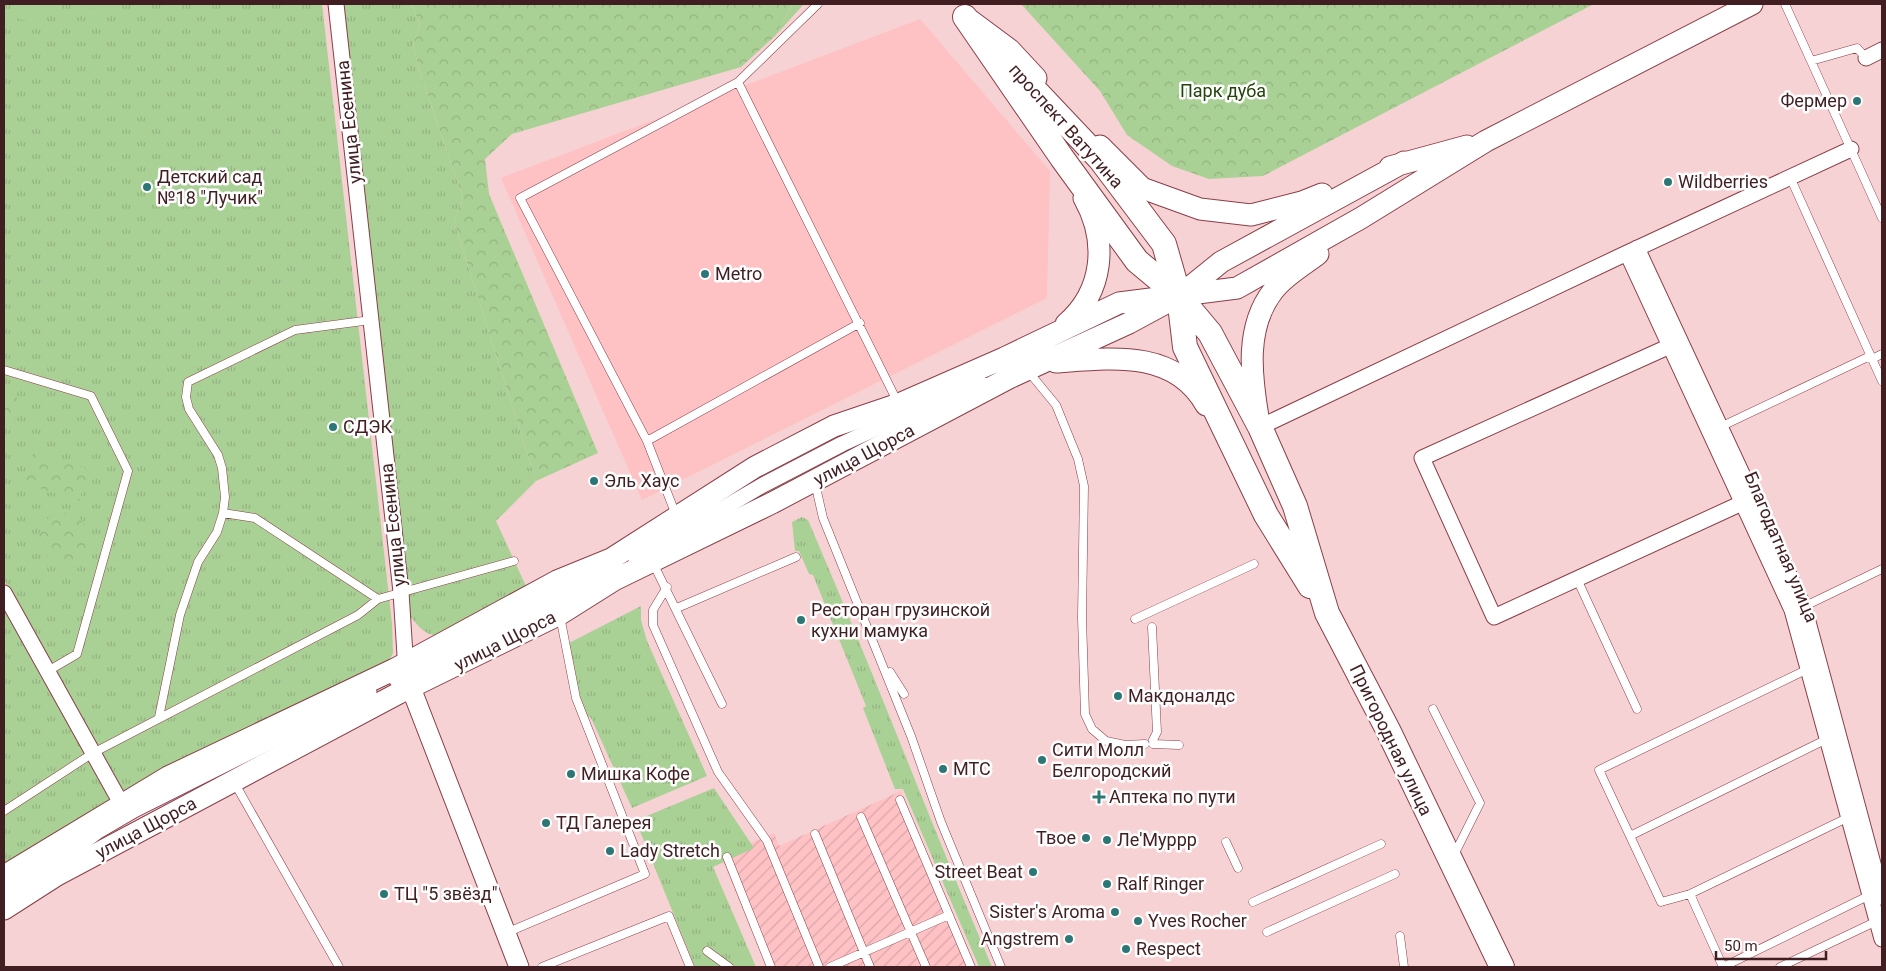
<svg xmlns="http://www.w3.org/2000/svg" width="1886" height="971" font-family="Roboto,sans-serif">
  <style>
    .built { fill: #fec2c5 }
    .industrial { fill: url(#industrial-furrows) }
    .grass { fill: url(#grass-tufts) }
    .forest { fill: url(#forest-crowns) }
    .pitch { fill: #aad195 }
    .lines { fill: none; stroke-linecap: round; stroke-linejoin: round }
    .service-casing { stroke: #8b3e47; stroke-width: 9 }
    .minor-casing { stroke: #8b3e47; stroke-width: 17 }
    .tertiary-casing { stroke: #8b3e47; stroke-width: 21 }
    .secondary-casing { stroke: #8b3e47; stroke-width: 23 }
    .primary-casing { stroke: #8b3e47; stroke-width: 26 }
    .service { stroke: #fff; stroke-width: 8 }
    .minor { stroke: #fff; stroke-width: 15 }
    .tertiary { stroke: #fff; stroke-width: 19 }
    .secondary { stroke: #fff; stroke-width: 21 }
    .primary { stroke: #fff; stroke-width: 24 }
    .poi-dot { fill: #2d7676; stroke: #fefefe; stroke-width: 2 }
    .labels { text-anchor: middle; stroke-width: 5; stroke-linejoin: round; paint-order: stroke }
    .park-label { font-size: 18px; fill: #23450a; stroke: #fefefe }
    .poi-label { font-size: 18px; fill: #401e21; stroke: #fefefe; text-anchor: start }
    .street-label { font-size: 18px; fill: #401e21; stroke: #fefefe }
  </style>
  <defs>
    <pattern id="industrial-furrows" width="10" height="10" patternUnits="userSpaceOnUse" patternTransform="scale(1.25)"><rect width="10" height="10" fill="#fec2c5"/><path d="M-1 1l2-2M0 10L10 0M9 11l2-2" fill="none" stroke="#dba6a9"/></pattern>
    <pattern id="grass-tufts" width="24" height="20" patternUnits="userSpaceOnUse" patternTransform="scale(1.25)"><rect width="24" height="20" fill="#aad195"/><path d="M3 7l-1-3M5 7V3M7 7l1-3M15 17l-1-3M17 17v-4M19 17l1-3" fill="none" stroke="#93b380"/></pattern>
    <pattern id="forest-crowns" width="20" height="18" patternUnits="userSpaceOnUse" patternTransform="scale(1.25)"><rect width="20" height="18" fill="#aad195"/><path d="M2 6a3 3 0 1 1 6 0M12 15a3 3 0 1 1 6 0" fill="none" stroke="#93b380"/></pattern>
  </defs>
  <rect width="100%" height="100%" fill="#f7d2d4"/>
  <path class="built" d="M920,19L1050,171L1047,298L642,500L501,178Z"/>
  <path class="industrial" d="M901,791L976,967H766L721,856L774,833L779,846Z"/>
  <path class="grass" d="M4,4H322L392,623L393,653L390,659L337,691L313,696L127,792L119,787L4,580Z
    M342,4H411L420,24L413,45L419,70L463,198L454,222L536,481L496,521L526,586L434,635C423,634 416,623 409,615Z
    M793,4H804L775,36Z
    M802,517L808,520C872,668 929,819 992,967H979L903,789H895L863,708L866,706L813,575L809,574L799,551H795L792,522Z
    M4,606L109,794L110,801L4,871Z
    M641,606V620L647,641L707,776L632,808L591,718L587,716L580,696L569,643Z
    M714,788L754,848L713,867L756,967H695L637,824V820Z"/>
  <path class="forest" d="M411,4H793L775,36L741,67L512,134L485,159L489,194L598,453L536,481L454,222L463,198L419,70L413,45L420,24Z
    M1021,4H1594L1263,176L1209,179L1172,166L1127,135L1100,91Z
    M4,391L16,396L21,411L14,424L4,428Z
    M34,451L89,470L79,501L24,483Z
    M39 538a25 25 0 1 1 50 0a25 25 0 1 1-50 0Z"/>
  <path class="pitch" d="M17,4H46L40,25L13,17Z
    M79,4H118L115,15Z"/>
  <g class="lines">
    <defs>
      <path id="service" d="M818,4L738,82L898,403
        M1785,4L1811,61L1857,48L1866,58
        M1811,61L1882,218
        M1790,177L1882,381
        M1872,359L1882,354
        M4,370L91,396L128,471L77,654L48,671
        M1028,371L1056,405L1078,459L1084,486L1082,618L1085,714L1092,729L1106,741L1125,745L1145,744
        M1718,428L1870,356
        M647,441L860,323
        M815,483L823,518L911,736L941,822L1001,967
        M223,513L255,518L378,599
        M676,515L647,441L520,198L738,82
        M653,563L722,704
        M1577,579L1637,709
        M667,587L653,610V625L718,772L767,841L819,967
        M1803,607L1882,569
        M677,608L796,557
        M1135,619L1254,564
        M1152,627L1157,732L1153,740
        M1808,669L1599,770L1661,902L1690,894L1849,817
        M890,672L904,694
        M1433,709L1480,803L1454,855
        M159,717L180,615L198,562L217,532L223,513L225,497L222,468L218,455L189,409L186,397L188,382L295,330L371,320
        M1153,744L1179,745
        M234,782L339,967
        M900,800L971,967
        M4,811L93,753L358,615L378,599L514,561
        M861,817L926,967
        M815,834L870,967
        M1632,835L1827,739
        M1226,842L1238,868
        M727,857L771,967
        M1690,894L1723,967
        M1253,902L1381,844
        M1267,932L1395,874
        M506,933L645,874L576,698L560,616
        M1400,936L1404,967
        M707,951L729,967
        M542,967L669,916L690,967
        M830,967L949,915
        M1723,967L1870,895
        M1780,967L1877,921"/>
      <path id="minor" d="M336,4L401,592L406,671
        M1866,58L1882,50
        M1851,149L1627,253L1792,610L1882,939
        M1637,248L1804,607L1882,897
        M1670,346L1422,458L1494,617L1742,503
        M1260,427L1627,253
        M636,559L763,485L842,444L956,392L983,385
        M4,593L122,805
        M397,680L615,569
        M49,867L98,831L134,810L369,692
        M4,894L57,863"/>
      <path id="tertiary" d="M406,675L519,967"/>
      <path id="secondary" d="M971,21L1010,50L1036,78
        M1100,146L1142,188L1200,209L1251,215L1302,202L1322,194
        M1390,167L1467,146
        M1066,324C1104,291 1108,241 1084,198
        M1056,362C1111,358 1175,349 1206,405
        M1258,417C1251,375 1245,327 1273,291C1284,276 1304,265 1318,254
        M4,876L168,777L395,669L557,581L611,559L755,467L834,426L899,404L1004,358L1119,303L1237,288L1361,218L1486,141L1752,4
        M4,909L57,875L399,693L560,614L614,580L772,503L1009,378L1129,323L1179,296L1221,262L1404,162"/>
      <path id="primary" d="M965,17L1062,158L1137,261L1179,296L1210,333L1260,427L1295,506L1327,613L1388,730L1502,967
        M1014,68L1100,159L1164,244L1179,296L1185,347L1266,515L1310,586"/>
    </defs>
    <use href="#service" class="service-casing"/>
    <use href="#minor" class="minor-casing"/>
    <use href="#tertiary" class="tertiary-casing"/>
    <use href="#secondary" class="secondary-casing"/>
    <use href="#primary" class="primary-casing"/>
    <use href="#service" class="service"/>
    <use href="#minor" class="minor"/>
    <use href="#tertiary" class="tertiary"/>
    <use href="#secondary" class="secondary"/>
    <use href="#primary" class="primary"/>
  </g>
  <g class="poi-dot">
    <circle cx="1857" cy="101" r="5"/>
    <circle cx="1668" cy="182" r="5"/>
    <circle cx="147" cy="187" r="5"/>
    <circle cx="705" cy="274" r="5"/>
    <circle cx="333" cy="427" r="5"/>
    <circle cx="594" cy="481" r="5"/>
    <circle cx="801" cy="620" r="5"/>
    <circle cx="1118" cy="696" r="5"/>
    <circle cx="1042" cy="760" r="5"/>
    <circle cx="943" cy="769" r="5"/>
    <circle cx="571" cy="774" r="5"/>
    <path d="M1096.5 789.5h5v5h5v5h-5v5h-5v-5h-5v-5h5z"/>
    <circle cx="546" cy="823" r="5"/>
    <circle cx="1086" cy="838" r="5"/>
    <circle cx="1107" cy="840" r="5"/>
    <circle cx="610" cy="851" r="5"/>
    <circle cx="1033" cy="872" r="5"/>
    <circle cx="1107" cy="884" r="5"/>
    <circle cx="384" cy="894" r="5"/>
    <circle cx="1115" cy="912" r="5"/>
    <circle cx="1138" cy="921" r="5"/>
    <circle cx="1069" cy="939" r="5"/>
    <circle cx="1126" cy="949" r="5"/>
  </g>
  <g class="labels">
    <g class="park-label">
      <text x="1223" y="97">Парк дуба</text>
    </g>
    <g class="poi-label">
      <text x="1847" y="107" text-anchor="end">Фермер</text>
      <text x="157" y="183">Детский сад<tspan x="157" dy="21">№18 "Лучик"</tspan></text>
      <text x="1678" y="188">Wildberries</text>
      <text x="715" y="280">Metro</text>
      <text x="343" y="433">СДЭК</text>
      <text x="604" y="487">Эль Хаус</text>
      <text x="811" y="616">Ресторан грузинской<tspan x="811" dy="21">кухни мамука</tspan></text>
      <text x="1128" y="702">Макдоналдс</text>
      <text x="1052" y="756">Сити Молл<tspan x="1052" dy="21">Белгородский</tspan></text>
      <text x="953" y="775">МТС</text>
      <text x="581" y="780">Мишка Кофе</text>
      <text x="1109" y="803">Аптека по пути</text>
      <text x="556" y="829">ТД Галерея</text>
      <text x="1076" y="844" text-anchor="end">Твое</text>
      <text x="1117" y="846">Ле'Муррр</text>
      <text x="620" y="857">Lady Stretch</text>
      <text x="1023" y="878" text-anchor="end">Street Beat</text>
      <text x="1117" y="890">Ralf Ringer</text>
      <text x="394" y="900">ТЦ "5 звёзд"</text>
      <text x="1105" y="918" text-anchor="end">Sister's Aroma</text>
      <text x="1148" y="927">Yves Rocher</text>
      <text x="1059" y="945" text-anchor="end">Angstrem</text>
      <text x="1136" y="955">Respect</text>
    </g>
    <g class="street-label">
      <text transform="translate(349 122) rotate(-96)" y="6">улица Есенина</text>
      <text transform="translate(1066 126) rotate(48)" y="6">проспект Ватутина</text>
      <text transform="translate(864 455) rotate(-28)" y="6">улица Щорса</text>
      <text transform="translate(393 525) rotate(-96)" y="6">улица Есенина</text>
      <text transform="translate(1781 547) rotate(67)" y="6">Благодатная улица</text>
      <text transform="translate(505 641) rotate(-27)" y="6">улица Щорса</text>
      <text transform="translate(1391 740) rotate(64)" y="6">Пригородная улица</text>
      <text transform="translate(146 828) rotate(-28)" y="6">улица Щорса</text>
    </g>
  </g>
  <rect width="1886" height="971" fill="none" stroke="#401e21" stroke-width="10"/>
  <path d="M1716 951v8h110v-8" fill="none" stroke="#401e21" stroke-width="2.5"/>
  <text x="1724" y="951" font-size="15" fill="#401e21" stroke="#fefefe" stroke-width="4" paint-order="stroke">50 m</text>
</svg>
